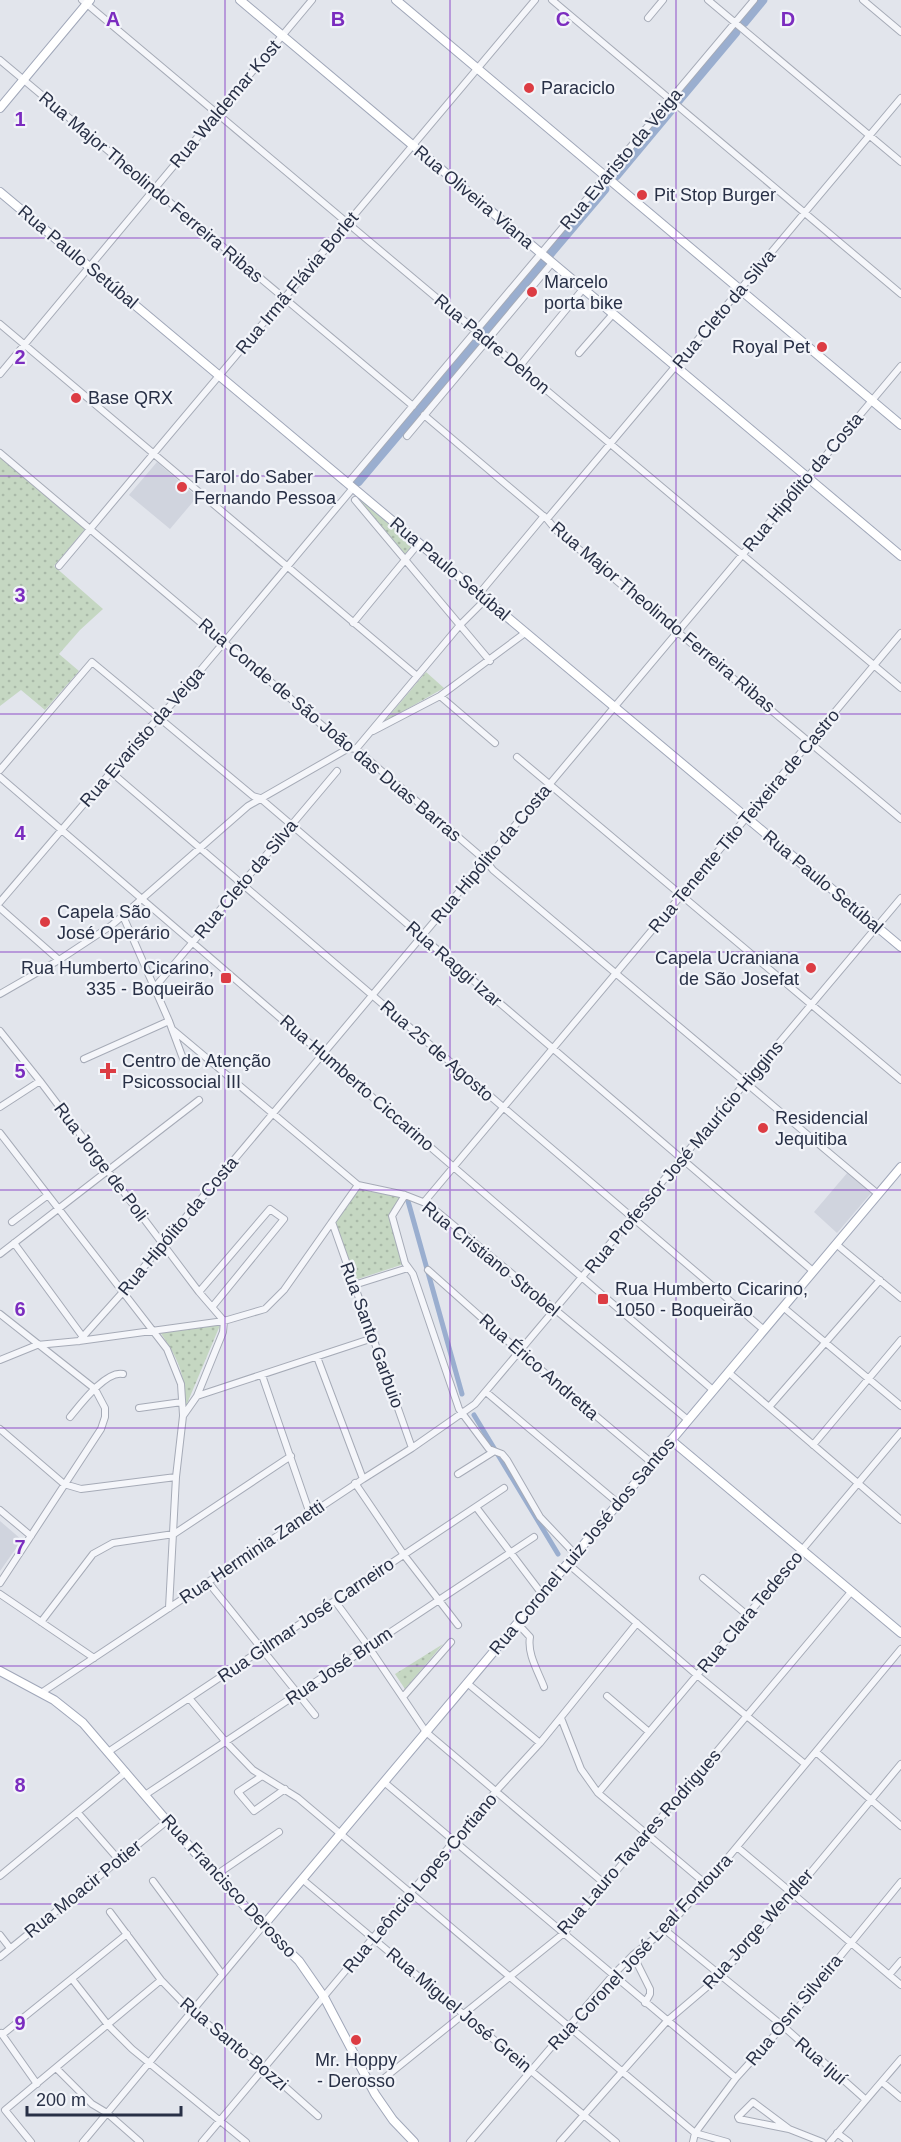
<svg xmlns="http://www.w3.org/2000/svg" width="901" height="2142" font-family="Helvetica,sans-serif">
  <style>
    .built { fill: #d0d4de }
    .grass { fill: url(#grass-dots) }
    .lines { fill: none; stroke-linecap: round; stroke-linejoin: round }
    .canal { stroke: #9aaecf; stroke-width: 5 }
    .river { stroke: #9aaecf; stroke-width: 9 }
    .minor-casing { stroke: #a6abb7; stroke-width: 8 }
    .major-casing { stroke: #a0a7b9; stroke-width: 10 }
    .minor { stroke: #f5f6fa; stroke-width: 6 }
    .major { stroke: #fff; stroke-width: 8 }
    .grid { fill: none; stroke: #7b2cbf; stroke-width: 1.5; stroke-opacity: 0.55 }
    .poi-dot { fill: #dc3c43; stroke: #f2f4f9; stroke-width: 2 }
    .labels { text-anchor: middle; stroke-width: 4.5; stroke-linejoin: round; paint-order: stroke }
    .poi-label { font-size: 18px; fill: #283046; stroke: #f2f4f9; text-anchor: start }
    .street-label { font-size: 18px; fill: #283046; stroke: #f2f4f9 }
    .grid-label { font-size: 20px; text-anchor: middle; font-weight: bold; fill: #7b2cbf; stroke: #f2f4f9; stroke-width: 4.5; stroke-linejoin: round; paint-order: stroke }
  </style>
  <defs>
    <pattern id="grass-dots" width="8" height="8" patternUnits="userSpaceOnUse" patternTransform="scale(1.5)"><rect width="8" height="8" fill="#c5d7c2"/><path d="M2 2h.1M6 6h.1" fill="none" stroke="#a9b9a8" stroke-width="1.8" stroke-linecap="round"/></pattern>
  </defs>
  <rect width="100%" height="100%" fill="#e2e5ec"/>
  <path class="built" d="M157,462L197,497L170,529L129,495Z
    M848,1172L872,1192L837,1233L814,1212Z
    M0,1521L22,1540L0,1571Z"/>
  <path class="grass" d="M0,457L85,529L54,566L103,609L80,630L59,654L79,671L45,710L21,690L0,706Z
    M358,498L414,544L405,554Z
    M426,672L444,688L384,722Z
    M358,1189L400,1197L389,1215L404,1264L355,1280L335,1223Z
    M221,1323L186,1406C184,1372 179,1360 160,1332Z
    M443,1644L405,1689L395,1674Z"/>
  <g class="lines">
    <path class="canal" d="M408,1201L462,1394
      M474,1415L558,1554"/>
    <path class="river" d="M744,23L763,0
      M678,101L736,32
      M616,176L671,110
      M550,254L605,189
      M358,482L544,262"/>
    <defs>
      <path id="minor" d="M82,0L901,688
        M552,0L901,294
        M708,0L901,162
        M863,0L901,32
        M648,18L663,0
        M0,60L413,406
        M0,324L417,676
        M579,353L613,314
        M519,367L583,289
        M0,374L312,0
        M424,415L547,519L556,530L901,819
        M407,436L552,263
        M0,453L349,748L356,749L485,860L493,870L878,1194
        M348,483L754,0
        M355,500L490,661
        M547,519L901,98
        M59,566L535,0
        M479,594L544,516
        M353,623L419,543
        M440,696L495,743
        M373,731L440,696L525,633
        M356,749L460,625L486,599
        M517,757L901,1080
        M0,770L92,662L253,796L260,798L813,1271
        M111,772L764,1330
        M0,777L713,1390
        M0,902L141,737L179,696L353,488
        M0,908L59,960
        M123,916L169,1021L185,1064
        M155,987L337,771
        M0,994L59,960L112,925L248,806L349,748
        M172,1029L358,1185L405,1195L428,1204L688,1420
        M0,1031L40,1081L199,1292L224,1321L223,1332L197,1396L183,1416L176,1477L169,1608
        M84,1059L169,1021
        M0,1107L40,1081
        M0,1133L167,1349L181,1384L183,1415
        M405,1195L392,1216L405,1263L413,1274L459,1409L489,1449L502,1454L507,1460L540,1517L575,1554
        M425,1201L901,633
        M12,1222L48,1195
        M332,1222L412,1448
        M14,1243L83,1337
        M836,1244L901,1298
        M0,1254L199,1100
        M428,1270L520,1352L652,1463
        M354,1285L408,1268
        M199,1292L270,1209L284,1219L213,1306
        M783,1307L901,1406
        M0,1314L95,1389L105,1408V1417L101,1429L0,1583
        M79,1341L122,1293L901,366
        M317,1357L363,1479
        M0,1360L37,1345L79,1341L224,1321L265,1309L284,1290L358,1185
        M728,1372L901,1520
        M262,1375L310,1514
        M486,1392L618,1503
        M197,1396L373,1338
        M769,1407L880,1280
        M139,1408L182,1402
        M70,1417C80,1405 106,1370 123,1374
        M0,1429L64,1484L81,1489L176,1477
        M813,1445L901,1340
        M458,1474L493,1452
        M355,1483L404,1555L458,1625
        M476,1507L542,1594
        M0,1510L31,1536
        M567,1563L697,1675L805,1764
        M703,1578L747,1615
        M208,1582L315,1715
        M0,1594L94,1658
        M335,1601L368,1646L426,1732L605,1884
        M41,1622L93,1554L113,1543L174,1534L291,1456
        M517,1623L530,1637C527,1654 538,1671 544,1687
        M467,1683L540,1743
        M41,1693L363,1479L412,1448L475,1404L901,898
        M607,1696L649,1732
        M403,1697L451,1642
        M189,1698L225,1741L253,1770L298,1798L695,2133L727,2142
        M561,1718L581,1769L598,1793L706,1884
        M108,1752L504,1488
        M816,1752L901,1826
        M262,1776L238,1792L254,1811L285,1789
        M384,1782L736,2078
        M598,1793L901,1432
        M145,1795L534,1537
        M78,1813L119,1860
        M737,1847L901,1985
        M216,1875L279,1832
        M0,1876L126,1772
        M302,1879L616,2142
        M153,1881L222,1974
        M110,1912L161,1980L191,2011L264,2068L318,2116
        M665,1930L783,2026L866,2100
        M0,1935L10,1948
        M633,1955L650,1989V1994L645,2003
        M0,1957L167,1821
        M889,1975L901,1961
        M72,1979L108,2025L132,2049L246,2142
        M1,2033L37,2084
        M3,2034L127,1934
        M56,2068L92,2104L107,2113L140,2142
        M882,2082L901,2098
        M372,2088L564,1933L851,1592
        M789,2129L753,2102L738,2117L739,2119L789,2129L822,2142
        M837,2133L849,2142
        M31,2142L5,2110L161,1980
        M83,2142L263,1926
        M202,2142L496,1791L540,1743L637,1623
        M470,2142L613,1975L633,1955L665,1930L706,1884L901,1649
        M560,2142L667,2021L721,1975L792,1895L901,1764
        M693,2142L695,2133L736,2078L783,2026L901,1882
        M830,2142L901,2059"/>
      <path id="major" d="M240,0L901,556
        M396,0L901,425
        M0,108L90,0
        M0,192L901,947
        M671,1440L901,1633
        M0,1671L54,1700L83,1723L179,1835L263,1926L299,1961L324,1997L375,2094L393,2120L414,2142
        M263,1926L901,1167"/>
    </defs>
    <use href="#minor" class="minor-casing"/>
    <use href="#major" class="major-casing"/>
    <use href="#minor" class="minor"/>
    <use href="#major" class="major"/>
  </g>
  <path class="grid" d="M225,0V2142M450,0V2142M676,0V2142M0,238H901M0,476H901M0,714H901M0,952H901M0,1190H901M0,1428H901M0,1666H901M0,1904H901"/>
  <g class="poi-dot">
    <circle cx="529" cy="88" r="6"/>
    <circle cx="642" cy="195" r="6"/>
    <circle cx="532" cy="292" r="6"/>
    <circle cx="822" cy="347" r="6"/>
    <circle cx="76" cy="398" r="6"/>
    <circle cx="182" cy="487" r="6"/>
    <circle cx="45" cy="922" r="6"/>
    <circle cx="811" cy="968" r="6"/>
    <rect x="220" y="972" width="12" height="12" rx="3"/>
    <path d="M105 1062h6v6h6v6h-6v6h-6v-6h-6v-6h6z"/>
    <circle cx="763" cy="1128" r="6"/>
    <rect x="597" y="1293" width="12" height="12" rx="3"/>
    <circle cx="356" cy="2040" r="6"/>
  </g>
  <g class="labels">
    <g class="poi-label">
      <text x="541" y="94">Paraciclo</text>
      <text x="654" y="201">Pit Stop Burger</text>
      <text x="544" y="288">Marcelo<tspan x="544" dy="21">porta bike</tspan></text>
      <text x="810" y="353" text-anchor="end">Royal Pet</text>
      <text x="88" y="404">Base QRX</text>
      <text x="194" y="483">Farol do Saber<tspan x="194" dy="21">Fernando Pessoa</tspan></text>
      <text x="57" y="918">Capela São<tspan x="57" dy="21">José Operário</tspan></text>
      <text x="799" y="964" text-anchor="end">Capela Ucraniana<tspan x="799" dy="21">de São Josefat</tspan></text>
      <text x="214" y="974" text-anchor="end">Rua Humberto Cicarino,<tspan x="214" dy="21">335 - Boqueirão</tspan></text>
      <text x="122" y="1067">Centro de Atenção<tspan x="122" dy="21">Psicossocial III</tspan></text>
      <text x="775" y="1124">Residencial<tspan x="775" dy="21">Jequitiba</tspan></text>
      <text x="615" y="1295">Rua Humberto Cicarino,<tspan x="615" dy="21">1050 - Boqueirão</tspan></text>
      <text x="356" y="2066" text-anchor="middle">Mr. Hoppy<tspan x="356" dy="21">- Derosso</tspan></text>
    </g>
    <g class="street-label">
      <text transform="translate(225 104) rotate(-50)" y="6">Rua Waldemar Kost</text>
      <text transform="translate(621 159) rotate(-50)" y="6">Rua Evaristo da Veiga</text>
      <text transform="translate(151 187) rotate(40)" y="6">Rua Major Theolindo Ferreira Ribas</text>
      <text transform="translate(474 197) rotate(40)" y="6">Rua Oliveira Viana</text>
      <text transform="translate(78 257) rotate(40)" y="6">Rua Paulo Setúbal</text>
      <text transform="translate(297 283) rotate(-50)" y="6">Rua Irmã Flávia Borlet</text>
      <text transform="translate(724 309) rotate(-50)" y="6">Rua Cleto da Silva</text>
      <text transform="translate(492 344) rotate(40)" y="6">Rua Padre Dehon</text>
      <text transform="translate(803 482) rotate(-50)" y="6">Rua Hipólito da Costa</text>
      <text transform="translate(450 569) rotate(40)" y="6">Rua Paulo Setúbal</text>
      <text transform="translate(663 617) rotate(40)" y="6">Rua Major Theolindo Ferreira Ribas</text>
      <text transform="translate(330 730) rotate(40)" y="6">Rua Conde de São João das Duas Barras</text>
      <text transform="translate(142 737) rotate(-49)" y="6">Rua Evaristo da Veiga</text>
      <text transform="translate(744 821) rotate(-50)" y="6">Rua Tenente Tito Teixeira de Castro</text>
      <text transform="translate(491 854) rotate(-50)" y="6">Rua Hipólito da Costa</text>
      <text transform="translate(246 879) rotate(-50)" y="6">Rua Cleto da Silva</text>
      <text transform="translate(823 882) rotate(40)" y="6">Rua Paulo Setúbal</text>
      <text transform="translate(454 964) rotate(41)" y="6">Rua Raggi Izar</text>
      <text transform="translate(437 1051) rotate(41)" y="6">Rua 25 de Agosto</text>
      <text transform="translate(357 1083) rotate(41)" y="6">Rua Humberto Ciccarino</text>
      <text transform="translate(684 1157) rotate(-50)" y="6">Rua Professor José Maurício Higgins</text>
      <text transform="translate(101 1162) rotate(53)" y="6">Rua Jorge de Poli</text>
      <text transform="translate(178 1226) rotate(-50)" y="6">Rua Hipólito da Costa</text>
      <text transform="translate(491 1259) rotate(39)" y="6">Rua Cristiano Strobel</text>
      <text transform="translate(372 1335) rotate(70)" y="6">Rua Santo Garbuio</text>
      <text transform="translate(539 1367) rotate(41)" y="6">Rua Érico Andretta</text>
      <text transform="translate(582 1546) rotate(-50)" y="6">Rua Coronel Luiz José dos Santos</text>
      <text transform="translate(252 1552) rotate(-34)" y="6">Rua Herminia Zanetti</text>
      <text transform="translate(750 1612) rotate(-50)" y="6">Rua Clara Tedesco</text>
      <text transform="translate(306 1620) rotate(-34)" y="6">Rua Gilmar José Carneiro</text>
      <text transform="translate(339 1666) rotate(-34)" y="6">Rua José Brum</text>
      <text transform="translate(639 1842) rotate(-49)" y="6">Rua Lauro Tavares Rodrigues</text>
      <text transform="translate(420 1883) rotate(-50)" y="6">Rua Leôncio Lopes Cortiano</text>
      <text transform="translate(229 1886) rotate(47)" y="6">Rua Francisco Derosso</text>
      <text transform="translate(83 1889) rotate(-39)" y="6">Rua Moacir Potier</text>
      <text transform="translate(758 1929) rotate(-48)" y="6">Rua Jorge Wendler</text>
      <text transform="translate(640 1952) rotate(-47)" y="6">Rua Coronel José Leal Fontoura</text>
      <text transform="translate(459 2010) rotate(40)" y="6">Rua Miguel José Grein</text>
      <text transform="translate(794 2010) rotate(-50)" y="6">Rua Osni Silveira</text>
      <text transform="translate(234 2044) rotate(40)" y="6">Rua Santo Bozzi</text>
      <text transform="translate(821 2061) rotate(41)" y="6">Rua Ijuí</text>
    </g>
  </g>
  <g class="grid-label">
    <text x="113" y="26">A</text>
    <text x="338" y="26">B</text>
    <text x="563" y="26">C</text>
    <text x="788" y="26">D</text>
    <text x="20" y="126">1</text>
    <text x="20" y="364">2</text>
    <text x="20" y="602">3</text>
    <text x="20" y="840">4</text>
    <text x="20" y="1078">5</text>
    <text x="20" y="1316">6</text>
    <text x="20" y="1554">7</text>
    <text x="20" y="1792">8</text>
    <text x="20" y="2030">9</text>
  </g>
  <path d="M27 2106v9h154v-9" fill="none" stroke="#283046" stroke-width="3"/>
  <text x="36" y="2106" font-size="18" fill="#283046" stroke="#f2f4f9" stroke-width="4.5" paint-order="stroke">200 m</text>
</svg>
